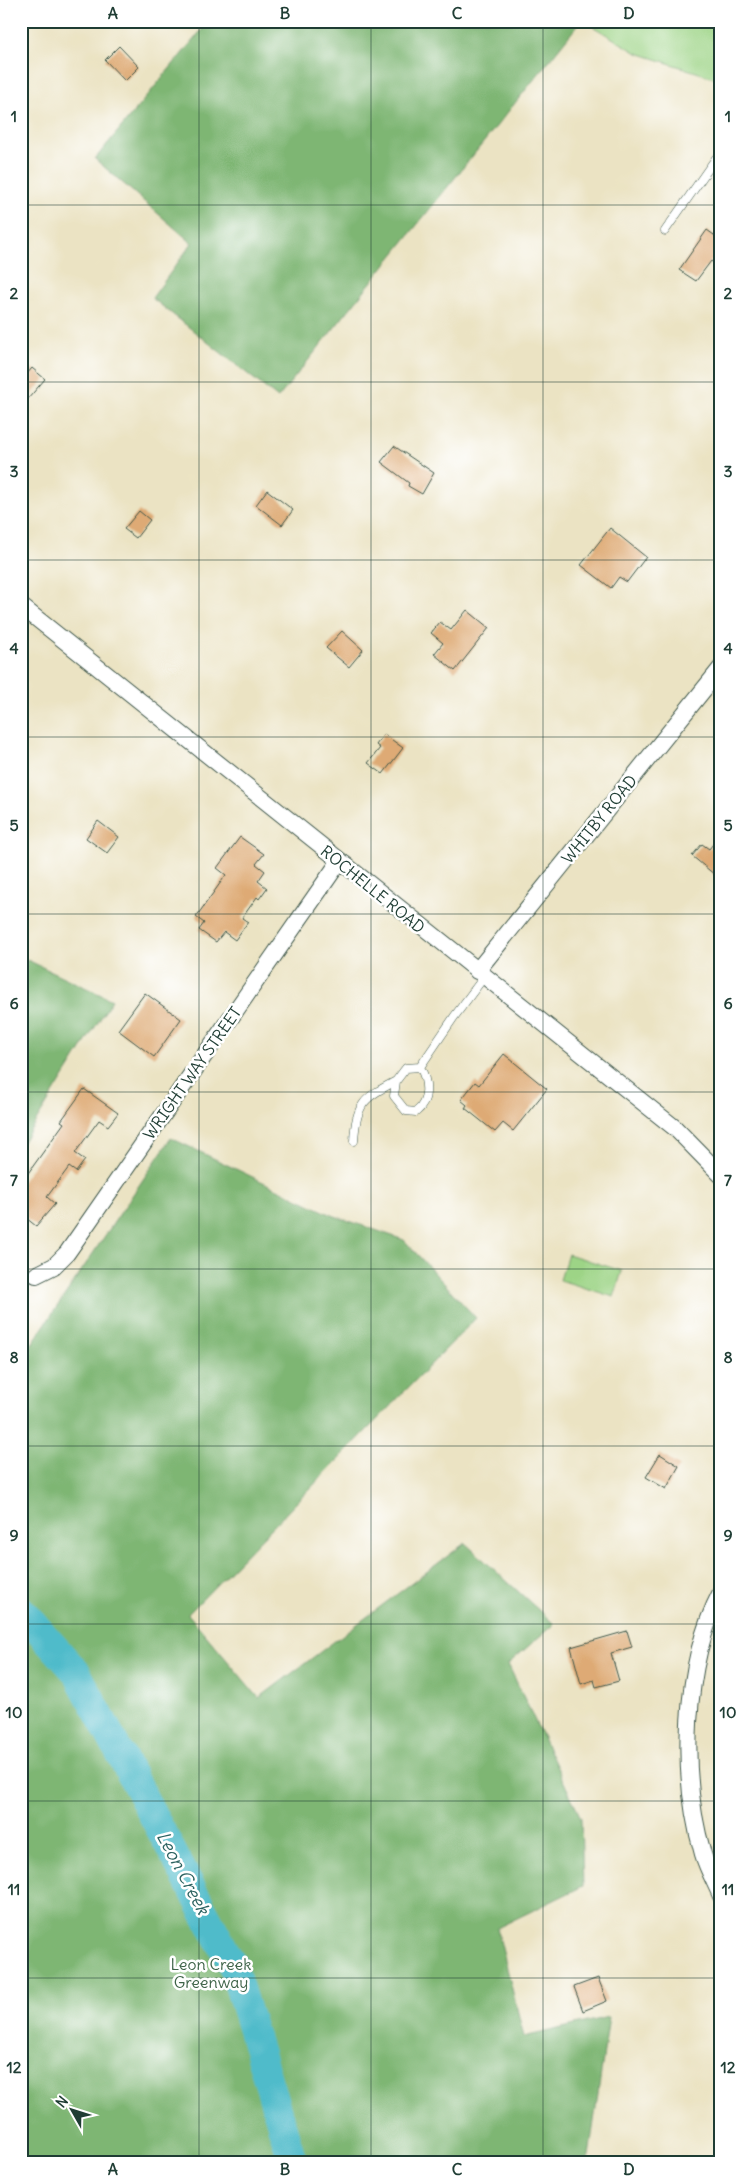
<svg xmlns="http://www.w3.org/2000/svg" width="742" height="2183" font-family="Delius,sans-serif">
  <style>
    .green { fill: #9dd486; stroke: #5e885d }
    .forest { fill: #7eb673; stroke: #4e7a54 }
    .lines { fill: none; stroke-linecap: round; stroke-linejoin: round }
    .river { stroke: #4fbbca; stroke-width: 29 }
    .building { fill: #deaa74 }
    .service-casing { stroke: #3e5649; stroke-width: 9 }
    .minor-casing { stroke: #3e5649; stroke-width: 18 }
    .service { stroke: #fff; stroke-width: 8 }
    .minor { stroke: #fff; stroke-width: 16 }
    .grid { fill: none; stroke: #1f3d34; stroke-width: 1; stroke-opacity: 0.55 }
    .labels { text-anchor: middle; stroke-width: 5; stroke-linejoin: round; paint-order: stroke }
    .street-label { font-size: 16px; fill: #1f3d34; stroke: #fff }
    .park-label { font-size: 16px; fill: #3e6348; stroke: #fff }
    .water-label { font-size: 18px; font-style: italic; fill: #2d6361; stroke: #fff }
    .neatline { fill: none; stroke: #1f3d34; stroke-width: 2 }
    .grid-label { font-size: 16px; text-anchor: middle; font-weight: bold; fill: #1f3d34 }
  </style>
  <rect width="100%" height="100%" fill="#fff"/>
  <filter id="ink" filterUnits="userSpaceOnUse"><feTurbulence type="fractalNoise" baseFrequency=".02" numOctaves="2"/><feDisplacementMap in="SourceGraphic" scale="10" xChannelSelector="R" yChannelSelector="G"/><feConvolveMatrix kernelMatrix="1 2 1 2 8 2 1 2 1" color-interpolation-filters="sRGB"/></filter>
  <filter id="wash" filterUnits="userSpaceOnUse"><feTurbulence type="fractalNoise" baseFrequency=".0096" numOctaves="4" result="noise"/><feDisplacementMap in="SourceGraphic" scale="20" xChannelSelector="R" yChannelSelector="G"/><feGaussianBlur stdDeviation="1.12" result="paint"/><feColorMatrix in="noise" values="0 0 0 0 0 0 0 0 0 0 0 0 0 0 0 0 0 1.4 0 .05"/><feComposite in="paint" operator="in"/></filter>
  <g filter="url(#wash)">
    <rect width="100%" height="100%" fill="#ebe3c3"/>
    <path class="green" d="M584,21H721V80L637,53Z
      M568,1254L622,1271L614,1297L560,1280Z"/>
    <path class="forest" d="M209,21H581L278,398L152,298L192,243L95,159Z
      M21,957L112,1000L21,1145Z
      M171,1138L332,1215L404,1240L476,1318L188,1614L259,1698L465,1543L554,1624L508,1664L581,1818L583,1886L497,1928L524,2037L609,2017L589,2156L586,2162H21V1360Z"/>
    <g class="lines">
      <path class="river" d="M21,1610L77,1673L232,1964L293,2162"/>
    </g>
    <g id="blocks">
      <path class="building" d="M119,46L139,67L125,81L105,60Z
        M707,230L721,240V268L711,261L696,281L679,270Z
        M32,368L45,379L21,407V381Z
        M394,446L434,473L422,494L408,486L409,483L381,462Z
        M267,490L293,510L282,525L256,505Z
        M139,511L150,520L136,538L124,529Z
        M610,528L646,557L627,582L619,577L611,588L581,565Z
        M467,610L489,628L455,671L434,654L443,643L431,633L440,622L451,630Z
        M342,631L363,650L349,667L326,648Z
        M384,734L403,748L383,774L368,763L380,748L376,745Z
        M98,821L119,837L107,853L86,838Z
        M721,834V880L692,856L702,844L709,849Z
        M240,837L264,854L256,864L265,871L258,881L267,888L259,899L257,897L242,918L248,922L235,940L224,932L216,942L199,930L204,923L196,917L226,875L217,868Z
        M145,993L181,1019L154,1057L118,1030Z
        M504,1054L547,1089L513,1131L503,1123L495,1132L465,1108L467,1105L461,1100L475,1082L479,1085Z
        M84,1089L118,1113L108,1126L99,1120L75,1153L85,1160L76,1172L69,1167L47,1197L55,1204L36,1226L21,1214V1183L64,1123L61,1121Z
        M660,1454L679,1466L666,1489L646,1477Z
        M627,1631L632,1647L611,1653L619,1681L596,1687L594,1680L581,1684L571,1647Z
        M598,1978L607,2001L583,2011L574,1987Z"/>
    </g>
  </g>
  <g filter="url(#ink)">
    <use href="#blocks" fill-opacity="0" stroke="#3e5649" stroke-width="1"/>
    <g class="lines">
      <defs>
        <path id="service" d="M665,231L716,158L721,162
          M420,1067C428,1081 430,1101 416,1112L406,1111L394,1096L396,1081L406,1068L420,1067L454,1017L484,977
          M354,1141C356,1103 364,1098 396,1081"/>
        <path id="minor" d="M21,606L675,1128L721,1175
          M477,971L721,668
          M36,1275L54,1266L67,1253L339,862
          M721,1592C683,1665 680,1775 703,1854C707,1868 715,1882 721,1896"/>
      </defs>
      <use href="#service" class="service-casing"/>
      <use href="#minor" class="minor-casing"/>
      <use href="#service" class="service"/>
      <use href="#minor" class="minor"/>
    </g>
  </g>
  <path class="grid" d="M199,21V2162M371,21V2162M543,21V2162M21,205H721M21,382H721M21,560H721M21,737H721M21,914H721M21,1092H721M21,1269H721M21,1446H721M21,1624H721M21,1801H721M21,1978H721"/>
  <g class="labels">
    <g class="street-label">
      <text transform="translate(599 819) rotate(-51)" y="6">WHITBY ROAD</text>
      <text transform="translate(373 889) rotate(39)" y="6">ROCHELLE ROAD</text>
      <text transform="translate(192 1073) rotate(-55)" y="6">WRIGHT WAY STREET</text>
    </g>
    <g class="park-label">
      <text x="211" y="1970">Leon Creek<tspan x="211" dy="18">Greenway</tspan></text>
    </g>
    <g class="water-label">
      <text transform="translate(183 1873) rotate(62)" y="6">Leon Creek</text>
    </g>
  </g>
  <rect width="742" height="2183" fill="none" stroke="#fff" stroke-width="55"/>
  <g transform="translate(72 2110) rotate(309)" stroke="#ffffff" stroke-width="4" paint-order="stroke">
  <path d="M0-4L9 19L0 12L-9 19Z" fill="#1f3d34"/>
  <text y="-8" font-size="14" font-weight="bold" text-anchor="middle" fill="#1f3d34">N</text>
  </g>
  <rect x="28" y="28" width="686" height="2128" class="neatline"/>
  <g class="grid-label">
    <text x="113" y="19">A</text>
    <text x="285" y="19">B</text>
    <text x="457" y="19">C</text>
    <text x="629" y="19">D</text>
    <text x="14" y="122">1</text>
    <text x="728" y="122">1</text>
    <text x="14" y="299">2</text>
    <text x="728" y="299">2</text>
    <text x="14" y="477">3</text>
    <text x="728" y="477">3</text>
    <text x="14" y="654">4</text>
    <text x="728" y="654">4</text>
    <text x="14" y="831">5</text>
    <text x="728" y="831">5</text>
    <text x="14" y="1009">6</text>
    <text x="728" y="1009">6</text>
    <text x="14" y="1186">7</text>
    <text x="728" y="1186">7</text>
    <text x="14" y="1363">8</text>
    <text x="728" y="1363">8</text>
    <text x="14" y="1541">9</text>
    <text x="728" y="1541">9</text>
    <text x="14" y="1718">10</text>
    <text x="728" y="1718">10</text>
    <text x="14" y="1895">11</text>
    <text x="728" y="1895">11</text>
    <text x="14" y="2073">12</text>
    <text x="728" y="2073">12</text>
    <text x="113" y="2175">A</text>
    <text x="285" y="2175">B</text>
    <text x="457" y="2175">C</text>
    <text x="629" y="2175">D</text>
  </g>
</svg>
